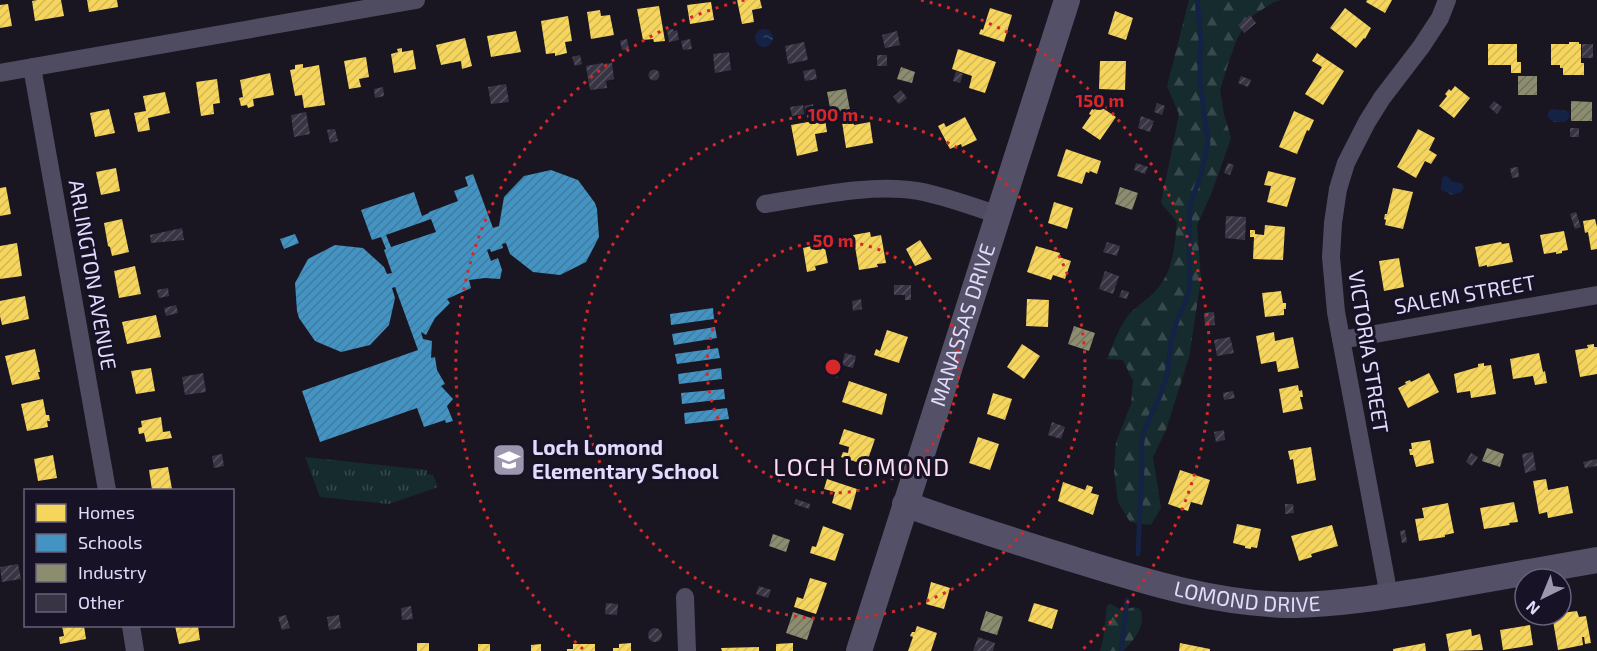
<svg xmlns="http://www.w3.org/2000/svg" width="1597" height="651" font-family="'Exo 2',sans-serif">
  <style>
    .forest { fill: url(#forest-firs) }
    .park { fill: url(#park-tufts) }
    .water { fill: url(#water-ripples) }
    .homes { fill: url(#homes-hatch) }
    .schools { fill: url(#schools-hatch); fill-rule: evenodd }
    .industry { fill: url(#industry-hatch) }
    .lines { fill: none; stroke-linecap: round; stroke-linejoin: round }
    .stream { stroke: #142245; stroke-width: 5 }
    .building { fill: url(#building-hatch) }
    .street { stroke: #4f4c61; stroke-width: 18 }
    .secondary { stroke: #545067; stroke-width: 26 }
    .ring { fill: none; stroke: #d62828; stroke-width: 3; stroke-dasharray: 3 6 }
    .labels { text-anchor: middle; stroke-width: 6; stroke-linejoin: round; paint-order: stroke }
    .street-label { font-size: 21px; fill: #e2dbfb; stroke: #171226 }
    .poi-label { font-size: 21px; font-weight: bold; fill: #e2dbfb; stroke: #171226; text-anchor: start }
    .quarter-label { font-size: 24px; letter-spacing: 1.5px; fill: #fbdded; stroke: #171226 }
    .centre { fill: #d62828; stroke: #171226; stroke-width: 3 }
    .ring-label { font-size: 18px; text-anchor: middle; font-weight: bold; fill: #d62828; stroke: #171226; stroke-width: 6; stroke-linejoin: round; paint-order: stroke }
  </style>
  <defs>
    <pattern id="forest-firs" width="22" height="20" patternUnits="userSpaceOnUse" patternTransform="scale(1.5)"><rect width="22" height="20" fill="#162b2d"/><path d="M5 1l3.5 6h-7zM16 11l3.5 6h-7z" fill="#38494c"/></pattern>
    <pattern id="park-tufts" width="24" height="20" patternUnits="userSpaceOnUse" patternTransform="scale(1.5)"><rect width="24" height="20" fill="#162b2d"/><path d="M3 7l-1-3M5 7V3M7 7l1-3M15 17l-1-3M17 17v-4M19 17l1-3" fill="none" stroke="#38494c"/></pattern>
    <pattern id="water-ripples" width="26" height="14" patternUnits="userSpaceOnUse" patternTransform="scale(1.5)"><rect width="26" height="14" fill="#142245"/><path d="M2 4q2-2 4 0t4 0M15 11q2-2 4 0t4 0" fill="none" stroke="#364261"/></pattern>
    <pattern id="homes-hatch" width="6" height="6" patternUnits="userSpaceOnUse" patternTransform="scale(1.5)"><rect width="6" height="6" fill="#f6d55c"/><path d="M-1 1l2-2M0 6l6-6M5 7l2-2" fill="none" stroke="#d2b859"/></pattern>
    <pattern id="schools-hatch" width="6" height="6" patternUnits="userSpaceOnUse" patternTransform="scale(1.5)"><rect width="6" height="6" fill="#4393c3"/><path d="M-1 1l2-2M0 6l6-6M5 7l2-2" fill="none" stroke="#437b9f"/></pattern>
    <pattern id="industry-hatch" width="6" height="6" patternUnits="userSpaceOnUse" patternTransform="scale(1.5)"><rect width="6" height="6" fill="#8c8c6e"/><path d="M-1 1l2-2M0 6l6-6M5 7l2-2" fill="none" stroke="#737262"/></pattern>
    <pattern id="building-hatch" width="6" height="6" patternUnits="userSpaceOnUse" patternTransform="scale(1.5)"><rect width="6" height="6" fill="#393443"/><path d="M-1 1l2-2M0 6l6-6M5 7l2-2" fill="none" stroke="#55515f"/></pattern>
  </defs>
  <rect width="100%" height="100%" fill="#191622"/>
  <path class="forest" d="M1189,0H1282L1274,2L1249,18L1237,39L1228,64L1220,90L1224,114L1231,138L1212,192L1197,225L1201,279L1189,357L1166,430L1153,457L1161,508L1151,525L1130,522L1118,502L1114,471L1116,442L1131,404L1133,381L1123,360L1107,359C1113,345 1118,329 1127,317C1136,305 1150,299 1158,288C1173,271 1175,244 1177,222L1161,203L1179,114L1167,86Z
    M1110,604L1122,610L1135,607L1140,609C1147,625 1134,640 1123,651H1100L1103,640L1107,606Z"/>
  <path class="park" d="M305,457L427,470V474L433,475L438,487L389,504L320,497Z"/>
  <path class="water" d="M755 38a9 9 0 1 1 18 0a9 9 0 1 1-18 0Z
    M1551,109L1568,111L1570,117L1565,122H1553L1548,117V113Z
    M1445,175L1448,177L1453,182L1461,183L1464,187L1461,192L1453,195L1441,190L1442,178Z"/>
  <path class="homes" d="M37,0H61L64,16L35,21L32,1Z
    M87,0H117L118,7L89,12Z
    M737,0H760L762,8L752,10L754,22L742,24Z
    M1367,0H1392L1385,13L1366,2Z
    M711,2L714,20L690,24L687,5Z
    M8,4L12,26L0,28V5Z
    M659,6L665,41L654,42L653,39L643,40L637,9Z
    M990,8L1012,15L1004,42L979,34L981,29L983,30Z
    M1345,8L1371,28L1365,39L1364,38L1356,48L1330,28Z
    M600,10L601,16L610,15L614,35L591,39L587,12Z
    M1115,11L1133,18L1126,40L1108,34Z
    M568,16L572,41L565,42L567,53L555,56V53L546,54L541,21Z
    M516,31L521,52L491,57L487,36Z
    M465,38L472,66L462,69L461,61L441,65L436,45Z
    M1569,42H1579V44H1581V63H1584V75H1563V68H1560V65H1551V44H1569Z
    M1488,44H1517V62H1521V73H1511V65H1488Z
    M402,48V52L413,50L416,69L394,73L391,54L398,52L397,49Z
    M958,49L996,62L985,93L969,88L972,76L952,69Z
    M1317,53L1344,71L1323,105L1305,94L1322,67L1312,61Z
    M366,57L369,77L359,79L361,87L349,89L344,61Z
    M1100,61H1126L1125,90L1099,89Z
    M303,64V68L319,65L325,105L304,108L302,95L295,96L290,70L295,69V65Z
    M270,73L274,95L253,99L254,106L248,108L247,105L241,106L239,98L243,97L240,80Z
    M217,79L220,103L213,104L214,114L201,116L196,82Z
    M1455,86L1470,98L1454,118L1439,106L1447,96L1445,94L1449,89L1451,91Z
    M165,92L170,113L148,118L150,130L138,132L134,113L146,111L143,96Z
    M1098,105L1116,117L1100,140L1082,128L1091,115L1089,114L1092,109L1094,110Z
    M109,109L115,133L95,137L90,113Z
    M1294,111L1314,120L1309,131L1307,130L1297,154L1279,147Z
    M965,117L977,140L962,147L961,144L950,149L938,126L944,123L946,127Z
    M825,119L827,132L815,134L818,151L797,156L791,125Z
    M853,120L854,125L870,122L873,143L846,148L842,122Z
    M1418,129L1435,138L1429,150L1437,155L1431,164L1425,161L1416,178L1397,167Z
    M1066,149L1101,161L1097,174L1090,171L1089,173L1086,172L1082,184L1057,176Z
    M116,168L120,191L101,195L96,172Z
    M1268,171L1296,178L1287,207L1267,202L1271,186L1264,185Z
    M6,187L11,214L0,216V188Z
    M1393,188L1413,192L1403,229L1385,225L1386,220L1384,219L1385,214H1387Z
    M1054,202L1073,208L1067,229L1048,223Z
    M122,219L129,252L112,256L110,247L108,246L104,223Z
    M1595,219L1597,227V249L1591,250L1588,232L1585,233L1583,221Z
    M1265,225L1285,227L1283,260L1253,259L1254,237H1250V230H1255V234L1264,235Z
    M1564,231L1568,250L1562,251V253L1556,254V252L1544,254L1540,235Z
    M870,232L871,237L881,235L886,263L877,264L878,267L859,270L853,235Z
    M920,240L932,259L915,266L906,249Z
    M1501,242L1502,244L1509,243L1513,262L1487,267V265L1479,267L1475,247Z
    M17,243L22,276L0,279V246Z
    M824,243L828,263L815,266L816,270L807,272L803,248Z
    M1036,246L1060,253L1059,257L1071,261L1065,279L1053,275L1051,280L1027,272Z
    M1399,258L1404,287L1384,291L1379,261Z
    M135,266L141,294L119,298L114,271Z
    M1281,291L1283,303H1286V309H1284V315L1265,317L1262,293Z
    M25,296L29,319L2,325L0,316V301Z
    M1027,299L1049,300L1048,327L1026,326Z
    M156,315L161,337L127,344L122,322Z
    M887,330L908,337L899,363L874,355L876,349L880,351Z
    M1274,332L1275,341L1293,337L1299,368L1278,372L1276,361L1261,364L1256,336Z
    M1022,344L1040,356L1024,379L1007,367Z
    M1594,344V347H1597V374L1580,377L1575,350L1588,348L1587,345Z
    M35,349L40,372H38L40,379L12,385L5,356Z
    M1539,353L1543,372L1545,371L1547,383L1535,385L1533,376L1513,379L1510,359Z
    M1484,363V366L1491,365L1496,394L1471,398L1470,391L1457,393L1454,374L1478,367V364Z
    M151,368L155,391L136,394L131,371Z
    M1429,373L1439,392L1408,408L1398,388L1406,384L1405,382L1410,380L1411,382Z
    M849,381L887,394L882,415L842,402Z
    M1298,385L1299,391L1302,390L1303,397H1300L1303,409L1283,413L1279,389Z
    M993,393L1012,399L1005,420L987,414Z
    M43,399L46,415H49L50,421H47L48,427L27,431L21,404Z
    M161,417L163,432L170,431L172,438L146,442L144,433L139,434L138,428L142,427L141,421Z
    M844,429L875,439L866,465L841,457L843,452L848,453L849,447L839,444Z
    M978,437L999,444L990,470L969,463Z
    M1430,440L1434,463L1416,467L1413,455H1410L1409,449H1412L1411,443Z
    M1311,447L1316,480L1297,484L1293,459L1290,460L1288,451Z
    M53,455L57,478L38,481L34,459Z
    M168,467L172,489L152,490L149,470Z
    M1180,470L1210,480L1202,505L1191,502L1188,511L1168,504Z
    M827,479L857,489L851,510L832,503L835,492L824,489Z
    M1546,479L1548,490L1568,486L1573,513L1548,518L1547,512L1539,514L1533,481Z
    M1063,482L1085,490L1087,485L1093,487L1091,493L1099,495L1093,515L1058,501Z
    M1514,502L1518,522L1509,523L1510,525L1484,529L1480,508Z
    M1448,503L1454,533L1445,535V537L1419,541L1415,519L1424,518L1422,508Z
    M1237,524L1261,529L1257,548L1251,547V549L1245,548V546L1233,543Z
    M1332,525L1338,546L1311,554L1312,557L1299,561L1291,536Z
    M823,526L844,534L835,561L810,553L812,546L816,547Z
    M810,578L827,583L816,614L794,607L797,597L803,599Z
    M931,582L950,588L944,609L926,604Z
    M1034,603L1058,610L1052,629L1028,621Z
    M1577,611L1579,617L1586,616L1591,643L1585,644L1584,637H1582L1583,645L1558,650L1552,615H1561V613Z
    M1530,625L1533,645L1503,650L1500,630Z
    M62,626H84L86,639L60,644L59,637L64,636Z
    M175,626H198L200,640L179,644Z
    M917,626L937,633L931,651H908L913,637L910,636L912,632H915Z
    M1471,629L1472,636L1480,634L1483,650L1449,651L1446,634Z
    M417,643H429V651H417Z
    M631,643V651H613V648H619V644Z
    M793,643V651H776V644Z
    M1180,643L1210,649V651H1179Z
    M1425,643L1426,651H1393V649Z
    M478,644H490V651H478Z
    M541,644V651H531V645Z
    M573,644H595V651H567V649H573Z
    M759,647V651H722L721,648Z"/>
  <path class="schools" d="M551,170L578,180L595,203L597,209L599,237L586,262L560,275L533,272L510,254L506,243L502,244L503,248L491,252L490,249L487,250L491,261L498,258L502,270L500,279L485,278L469,280L471,288L447,299L450,303L435,318L426,335L421,332L423,339L432,341L431,358L435,357L437,370L445,384L441,386L453,399L447,406L453,421L446,423L445,420L424,427L417,408L320,442L302,391L418,350L395,287L392,288L395,298L389,325L370,345L341,352L315,341L299,318L297,311L295,283L308,259L335,245L363,248L384,267L387,274L392,273L384,250L386,249L381,237L372,240L361,210L414,192L422,216L429,213V212L458,201L454,191L468,186L465,177L473,174L493,228L499,226L504,197L524,176ZM431,219L436,232L391,247L386,235Z
    M295,234L299,243L284,249L280,239Z
    M713,308L714,319L671,325L670,314Z
    M715,327L717,338L674,345L672,334Z
    M718,348L720,358L677,364L675,354Z
    M721,368L722,379L679,384L678,374Z
    M724,389L725,399L682,404L681,393Z
    M727,408L729,419L685,424L684,413Z"/>
  <path class="industry" d="M901,67L915,72L912,83L897,79Z
    M1518,76H1537V95H1518Z
    M846,89L850,110L831,113L827,92Z
    M1571,101L1592,102V121H1571Z
    M1120,187L1138,193L1132,210L1115,204Z
    M1074,326L1095,333L1089,351L1068,344Z
    M1487,448L1504,454L1500,467L1482,461Z
    M773,534L790,540L786,552L769,546Z
    M986,611L1003,617L997,635L980,630Z
    M793,612L814,619L807,640L786,633Z"/>
  <g class="lines">
    <path class="stream" d="M1138,554L1142,467L1141,447L1144,431L1160,396L1167,375L1171,342L1176,323L1187,298L1190,286L1189,232L1190,205L1201,174L1208,143L1200,81V59L1201,40L1197,0
      M1121,651L1127,600"/>
  </g>
  <path class="building" d="M1250,15L1256,23L1244,33L1238,25Z
    M673,29L674,31L677,30L679,40L669,42L667,30Z
    M897,31L900,45L885,48L882,35Z
    M627,39L629,49L622,50L620,41Z
    M690,39L692,49L683,50L681,41Z
    M804,42L808,60L788,64L785,46Z
    M1582,44H1593V58H1582Z
    M729,52L731,70L715,73L713,54Z
    M580,55L582,64L575,66L572,57Z
    M877,55H887V66H877Z
    M603,63V64L612,63L614,79L606,81L607,88L590,90L586,66Z
    M815,69L817,79L805,81L803,71Z
    M648.5 75a5.5 5.5 0 1 1 11 0a5.5 5.5 0 1 1-11 0Z
    M956,71L963,74L960,83L953,81Z
    M1241,76L1251,80L1248,87L1238,83Z
    M506,84L509,102L491,104L488,87Z
    M383,87L384,96L375,98L374,89Z
    M901,90L907,98L899,104L893,97Z
    M1494,101L1502,107L1497,114L1489,107Z
    M1157,103L1165,106L1162,115L1154,112Z
    M813,104L814,112L806,114L804,106Z
    M803,105L804,114L792,116L790,107Z
    M306,112L310,134L294,137L291,115Z
    M1141,116L1154,121L1150,132L1138,128Z
    M1570,128H1579V137H1570Z
    M335,129L338,141L330,143L327,130Z
    M1136,163L1148,167L1145,174L1134,170Z
    M1228,163L1234,165L1230,175L1224,173Z
    M1518,167L1519,177L1512,178L1510,168Z
    M1576,212L1581,227L1575,229L1570,214Z
    M1226,216L1246,217L1245,240L1225,238Z
    M182,228L184,240L151,243L150,235Z
    M1107,242L1120,246L1117,256L1103,252Z
    M1105,271L1119,276L1113,294L1099,289Z
    M894,285H911V300H905V295H894Z
    M168,288L169,296L159,298L157,290Z
    M1122,290L1129,292L1127,299L1119,297Z
    M861,299L862,309L853,311L852,301Z
    M176,305L178,313L166,316L164,308Z
    M1214,312L1215,325L1205,326L1204,313Z
    M1230,337L1234,353L1217,356L1214,340Z
    M845,353L856,356L853,368L842,365Z
    M831,368L840,371L837,378L829,375Z
    M203,373L206,392L185,395L182,377Z
    M1233,391L1235,398L1224,400L1223,393Z
    M1052,422L1065,427L1061,439L1048,435Z
    M1224,430L1225,440L1216,442L1214,432Z
    M1533,452L1536,470L1525,473L1522,454Z
    M1471,453L1478,457L1472,466L1466,462Z
    M222,454L224,466L214,468L212,456Z
    M1597,459V466L1585,468L1583,462Z
    M796,499L810,504L809,509L794,504Z
    M1285,504H1293L1294,513L1285,514Z
    M1405,530L1407,542L1402,543L1400,531Z
    M18,564L21,579L2,582L0,567Z
    M759,586L771,590L768,598L756,594Z
    M606,603L618,604L617,615L605,614Z
    M411,606L413,619L402,620L401,608Z
    M286,615L290,628L282,630L278,617Z
    M339,615L341,628L329,630L327,617Z
    M648 635a7 7 0 1 1 14 0a7 7 0 1 1-14 0Z
    M978,637L995,643L993,651H973Z"/>
  <g class="lines">
    <path class="street" d="M32,67L107,490
      M0,73L416,0
      M765,204C812,197 871,183 918,191C945,196 972,206 998,215
      M1341,340L1597,295
      M1389,596L1336,312L1331,257L1333,223L1338,189L1346,163L1367,122L1382,98L1421,47L1440,18L1447,0
      M685,597L687,651
      M131,626L135,651"/>
    <g class="secondary">
      <path id="s1" d="M905,504C960,524 1014,541 1069,558C1143,581 1218,605 1296,605C1340,604 1383,597 1427,590C1484,580 1540,570 1597,560"/>
      <path id="s2" d="M859,651L1067,0"/>
    </g>
  </g>
  <g class="ring">
    <circle cx="833" cy="367" r="126"/>
    <circle cx="833" cy="367" r="252"/>
    <path d="M583 649A377 377 0 0 1 745 0M921 0A377 377 0 0 1 1083 649"/>
  </g>
  <defs>
    <symbol id="school-square" viewBox="-11 -11 22 22"><rect x="-9" y="-9" width="18" height="18" rx="4" fill="#9c96af" stroke="#171226"/><path d="M0-5L7-2L0 1L-7-2ZM-4 1L0 2.5L4 1V4Q0 6-4 4Z" fill="#fff"/></symbol>
  </defs>
  <g fill-rule="evenodd">
    <use href="#school-square" x="490" y="441" width="38" height="38"/>
  </g>
  <g class="labels">
    <g class="street-label">
      <text transform="translate(92 275) rotate(80)" y="7">ARLINGTON AVENUE</text>
      <text transform="translate(1465 295) rotate(-10)" y="7">SALEM STREET</text>
      <text dy="7" stroke="none"><textPath href="#s2" startOffset="342">MANASSAS DRIVE</textPath></text>
      <text transform="translate(1368 352) rotate(81)" y="7">VICTORIA STREET</text>
      <text dy="7" stroke="none"><textPath href="#s1" startOffset="356">LOMOND DRIVE</textPath></text>
    </g>
    <g class="poi-label">
      <text x="532" y="455">Loch Lomond<tspan x="532" dy="24">Elementary School</tspan></text>
    </g>
    <g class="quarter-label">
      <text x="862" y="476">LOCH LOMOND</text>
    </g>
  </g>
  <circle cx="833" cy="367" r="9" class="centre"/>
  <g class="ring-label">
    <text x="1100" y="107">150 m</text>
    <text x="833" y="121">100 m</text>
    <text x="833" y="247">50 m</text>
  </g>
  <rect x="24" y="489" width="210" height="138" fill="#171226" stroke="#68627b" stroke-width="1.5"/>
  <rect x="36" y="504" width="30" height="18" fill="#f6d55c" stroke="#68627b" stroke-width="1.5"/>
  <text x="78" y="519" font-size="18" fill="#e2dbfb">Homes</text>
  <rect x="36" y="534" width="30" height="18" fill="#4393c3" stroke="#68627b" stroke-width="1.5"/>
  <text x="78" y="549" font-size="18" fill="#e2dbfb">Schools</text>
  <rect x="36" y="564" width="30" height="18" fill="#8c8c6e" stroke="#68627b" stroke-width="1.5"/>
  <text x="78" y="579" font-size="18" fill="#e2dbfb">Industry</text>
  <rect x="36" y="594" width="30" height="18" fill="#393443" stroke="#68627b" stroke-width="1.5"/>
  <text x="78" y="609" font-size="18" fill="#e2dbfb">Other</text>
  <g transform="translate(1543 597) rotate(223)"><circle r="28" fill="#171226" stroke="#68627b" stroke-width="1.5"/>
  <path d="M0-4.5L10 22L0 15L-10 22Z" fill="#9c96af"/>
  <text y="-9" font-size="16" font-weight="bold" text-anchor="middle" fill="#e2dbfb">N</text>
  </g>
</svg>
